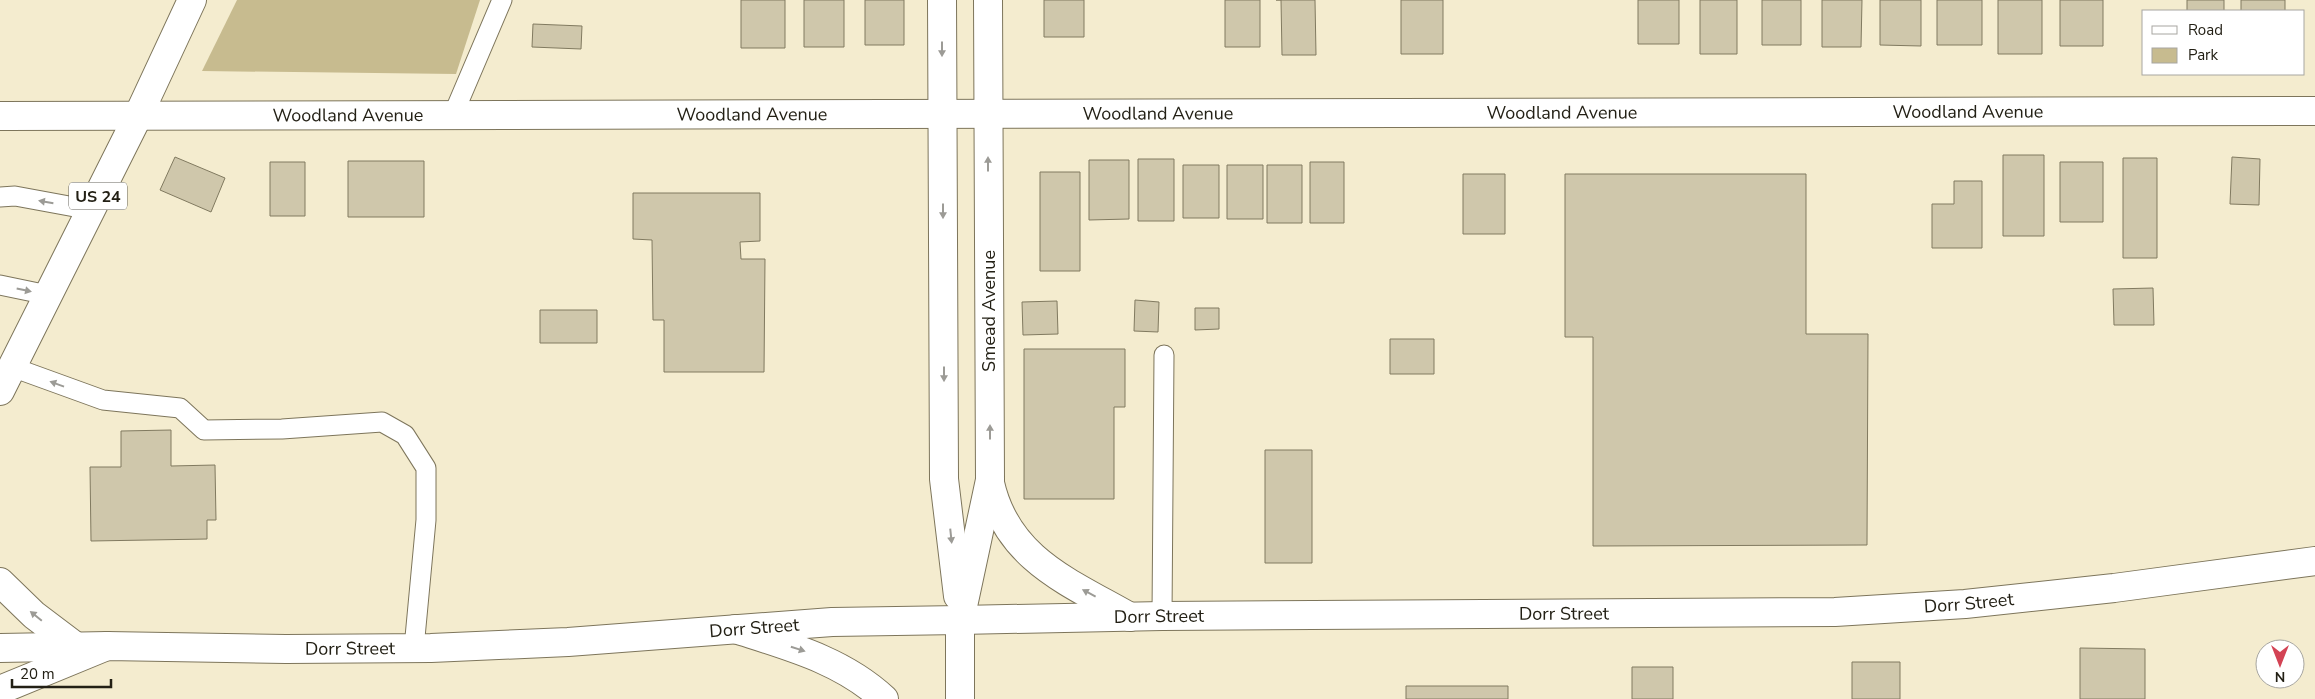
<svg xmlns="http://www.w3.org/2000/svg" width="2315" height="699" font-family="'Nunito Sans',sans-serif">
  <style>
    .green { fill: #c7bb8f }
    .building { fill: #cfc7ab; stroke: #817a60 }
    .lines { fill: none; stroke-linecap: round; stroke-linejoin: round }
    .lane-casing { stroke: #7d755b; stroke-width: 21 }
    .street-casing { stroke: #7d755b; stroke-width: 30 }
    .secondary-casing { stroke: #7d755b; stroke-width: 30 }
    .primary-casing { stroke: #7d755b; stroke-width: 30 }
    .lane { stroke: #fff; stroke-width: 19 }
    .street { stroke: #fff; stroke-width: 28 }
    .secondary { stroke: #fff; stroke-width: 28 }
    .primary { stroke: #fff; stroke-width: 28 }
    .oneway { fill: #9c9b96 }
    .labels { text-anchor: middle; stroke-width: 5; stroke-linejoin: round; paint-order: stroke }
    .shield { fill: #fff; stroke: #65635b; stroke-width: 1 }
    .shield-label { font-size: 16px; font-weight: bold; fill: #232015 }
    .street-label { font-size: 18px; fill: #232015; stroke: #fff }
  </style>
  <rect width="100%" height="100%" fill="#f4eccf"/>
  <path class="green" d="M237,0H480L456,74L202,71Z"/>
  <path class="building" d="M741,0H785V48H741Z
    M804,0H844V47H804Z
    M865,0H904V45H865Z
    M1044,0H1084V37H1044Z
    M1225,0H1260V47H1225Z
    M1276,0H1315L1316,55H1282L1281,0Z
    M1401,0H1443V54H1401Z
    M1638,0H1679V44H1638Z
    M1700,0H1737V54H1700Z
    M1762,0H1801V45H1762Z
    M1822,0H1862L1861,47H1822Z
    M1880,0H1921V46L1880,45Z
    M1937,0H1982V45H1937Z
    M1998,0H2042V54H1998Z
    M2060,0H2103V46H2060Z
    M2187,0H2224V11H2187Z
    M2241,0H2285V11H2241Z
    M533,24L582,26L581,49L532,47Z
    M2003,155H2044V236H2003Z
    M175,157L225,178L211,212L160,190Z
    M2232,157L2260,159L2259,205L2230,204Z
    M2123,158H2157V258H2123Z
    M1138,159H1174V221H1138Z
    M1089,160H1129V219L1089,220Z
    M348,161H424V217H348Z
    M270,162H305V216H270Z
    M1310,162H1344V223H1310Z
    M2060,162H2103V222H2060Z
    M1183,165H1219V218H1183Z
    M1227,165H1263V219H1227Z
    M1267,165H1302V223H1267Z
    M1040,172H1080V271H1040Z
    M1463,174H1505V234H1463Z
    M1565,174H1806V334H1868L1867,545L1593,546V337H1565Z
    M1954,181H1982V248H1932V204H1954Z
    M633,193H760V241L740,242L741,259H765L764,372H664V320H653L652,240L633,239Z
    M2153,288L2154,325H2114L2113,289Z
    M1135,300L1159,302L1158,332L1134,331Z
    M1057,301L1058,334L1023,335L1022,302Z
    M1195,308H1219V329L1195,330Z
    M540,310H597V343H540Z
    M1390,339H1434V374H1390Z
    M1024,349H1125V407H1114V499H1024Z
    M171,430V466L215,465L216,520H207V539L91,541L90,467H121V431Z
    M1265,450H1312V563H1265Z
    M2080,648L2145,649V699H2080Z
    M1852,662H1900V699H1852Z
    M1632,667H1673V699H1632Z
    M1406,686H1508V699H1406Z"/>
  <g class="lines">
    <defs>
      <path id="lane" d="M453,115L502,0
        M0,197L15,196L91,210
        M0,285L48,295
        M12,367L103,400L180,408L204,430L282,429L382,422L405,435L426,468V520L414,648
        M1162,616L1164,355"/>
      <g id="street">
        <path id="s1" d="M0,116L2315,111"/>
        <path d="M735,629C788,646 842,660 884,699"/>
        <path d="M960,699V620"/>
      </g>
      <g id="secondary">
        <path d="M942,0L944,479L958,596"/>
        <path d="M990,483C1007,559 1069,582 1130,617"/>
        <path d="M960,620L990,480L988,0"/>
        <path id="s2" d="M0,648L107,646L286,649L431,648L568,642L832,622L960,620L1162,616L1835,612L1965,604L2114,588L2315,561"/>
      </g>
      <path id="primary" d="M0,391L138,116L192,0
        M0,582L34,615L75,646
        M0,690L107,646"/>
    </defs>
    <use href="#lane" class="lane-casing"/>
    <use href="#street" class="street-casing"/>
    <use href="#secondary" class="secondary-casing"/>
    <use href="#primary" class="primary-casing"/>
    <use href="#lane" class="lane"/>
    <use href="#street" class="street"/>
    <use href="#secondary" class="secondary"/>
    <use href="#primary" class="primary"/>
  </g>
  <defs><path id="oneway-solid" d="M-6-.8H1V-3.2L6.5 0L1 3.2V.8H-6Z" transform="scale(1.25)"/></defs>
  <g class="oneway">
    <use href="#oneway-solid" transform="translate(942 49) rotate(90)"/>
    <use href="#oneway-solid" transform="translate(988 164) rotate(-90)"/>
    <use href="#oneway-solid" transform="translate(46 202) rotate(-170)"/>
    <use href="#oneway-solid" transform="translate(943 211) rotate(90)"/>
    <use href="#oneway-solid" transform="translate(24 290) rotate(12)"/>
    <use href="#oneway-solid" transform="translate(944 374) rotate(90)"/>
    <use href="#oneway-solid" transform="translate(57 384) rotate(-160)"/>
    <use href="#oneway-solid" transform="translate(990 432) rotate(-90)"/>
    <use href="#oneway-solid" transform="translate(951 536) rotate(84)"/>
    <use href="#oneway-solid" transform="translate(1089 593) rotate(-152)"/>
    <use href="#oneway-solid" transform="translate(36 616) rotate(-141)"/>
    <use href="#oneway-solid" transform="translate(798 649) rotate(18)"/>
  </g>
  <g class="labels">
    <rect class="shield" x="69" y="182.5" width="58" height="27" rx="4"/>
    <g class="shield-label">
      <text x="98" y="202">US 24</text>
    </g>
    <g class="street-label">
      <text dy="6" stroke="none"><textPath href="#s1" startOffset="1968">Woodland Avenue</textPath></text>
      <text dy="6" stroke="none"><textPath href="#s1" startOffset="1562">Woodland Avenue</textPath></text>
      <text dy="6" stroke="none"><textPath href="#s1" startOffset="1158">Woodland Avenue</textPath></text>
      <text dy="6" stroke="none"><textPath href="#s1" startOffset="348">Woodland Avenue</textPath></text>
      <text dy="6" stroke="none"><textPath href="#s1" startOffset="752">Woodland Avenue</textPath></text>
      <text transform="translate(989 311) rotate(-90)" y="6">Smead Avenue</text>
      <text dy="6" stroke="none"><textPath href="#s2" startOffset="1970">Dorr Street</textPath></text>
      <text dy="6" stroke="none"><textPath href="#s2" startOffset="1565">Dorr Street</textPath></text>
      <text dy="6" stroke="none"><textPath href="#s2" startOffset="1160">Dorr Street</textPath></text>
      <text dy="6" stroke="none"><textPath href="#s2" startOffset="755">Dorr Street</textPath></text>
      <text dy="6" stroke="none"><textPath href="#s2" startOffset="350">Dorr Street</textPath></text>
    </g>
  </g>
  <rect x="2142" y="10" width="162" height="65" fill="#ffffff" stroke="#a7a6a1"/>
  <rect x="2152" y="26" width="25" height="8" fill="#ffffff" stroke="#a7a6a1"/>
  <text x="2188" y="35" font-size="15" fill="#232015">Road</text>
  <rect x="2152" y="48" width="25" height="15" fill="#c7bb8f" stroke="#a7a6a1"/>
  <text x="2188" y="60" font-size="15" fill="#232015">Park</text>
  <g transform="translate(2280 664) rotate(180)"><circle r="24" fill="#ffffff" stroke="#a7a6a1"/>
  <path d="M0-4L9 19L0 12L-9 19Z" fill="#d34354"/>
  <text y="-8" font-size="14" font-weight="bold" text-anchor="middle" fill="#232015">N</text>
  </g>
  <path d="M12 679v8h99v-8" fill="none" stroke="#232015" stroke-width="2.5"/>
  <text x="20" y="679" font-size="15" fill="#232015" stroke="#ffffff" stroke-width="4" paint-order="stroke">20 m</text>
</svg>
